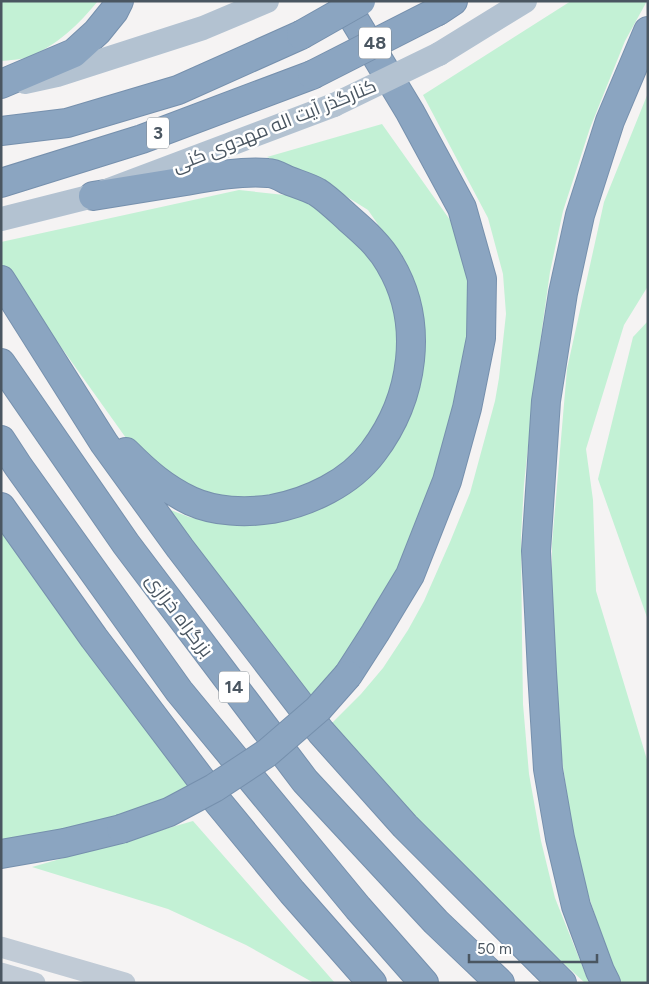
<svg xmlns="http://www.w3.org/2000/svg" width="649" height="984" font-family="Figtree,Cairo,sans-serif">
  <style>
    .green { fill: #c3f1d5 }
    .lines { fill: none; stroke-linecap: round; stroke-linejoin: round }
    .highway-casing { stroke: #7690ad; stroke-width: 30 }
    .secondary { stroke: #c1cbd6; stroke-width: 21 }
    .primary { stroke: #b3c2d1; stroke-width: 24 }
    .highway { stroke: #8ba5c1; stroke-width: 28 }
    .highway-bridge-casing { stroke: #7690ad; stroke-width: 30; stroke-linecap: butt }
    .primary-bridge { stroke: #b3c2d1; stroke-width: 24 }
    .highway-bridge { stroke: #8ba5c1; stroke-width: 28 }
    .labels { text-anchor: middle; stroke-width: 5; stroke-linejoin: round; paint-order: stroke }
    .shield { fill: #fff; stroke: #808990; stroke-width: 1 }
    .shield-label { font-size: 18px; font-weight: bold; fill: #4a5661 }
    .street-label { font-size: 19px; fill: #4a5661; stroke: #fff }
  </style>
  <rect width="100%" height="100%" fill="#f5f3f3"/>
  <path class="green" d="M1,1H98C79,24 57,46 28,57C20,60 10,60 1,61Z
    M571,1H647L625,41L590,128L563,211L550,272L537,364L524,484L521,537L522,638L523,704L529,774L541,841L555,898L589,983H585L472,879L328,727L361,694L383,668L408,630L424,601L450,542L470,493L495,401L499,378L506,314L503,274L488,218L423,95Z
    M648,93V286L624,325L586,449L593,500L596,591L648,763V983H622L612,967L577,860L557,727L552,654V544L567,369L604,202Z
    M382,124L460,234L470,276L467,372L425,525L358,647L305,702L155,504L189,517L218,524L281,519L412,402L426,342L419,300L395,249L368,210L309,173L267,157Z
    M239,190L294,196L324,208L378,258L405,322L396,398L354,461L304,492L230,504L152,469L126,438L1,263V242Z
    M648,321V620L598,479L633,337Z
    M1,519L194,783C180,790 166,798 152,804C107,824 51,836 1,839Z
    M193,821L335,983H314L246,945L168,909L32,867Z"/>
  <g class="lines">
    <defs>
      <path id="highway" d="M343,1L410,112L462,208L482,279L481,338L467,408L447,481L410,575L375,633L348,675
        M438,11L453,1
        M1,84L74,53L97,32L114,11L119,1
        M1,131L67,123L178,90L301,35
        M1,183L142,139L312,75
        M93,196C124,191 155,186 186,181C213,176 241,171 268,173C274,173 281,177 287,180C297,184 308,187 317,192C328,199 339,210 349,219C364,232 380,246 390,264C425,323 414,398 373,452C350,483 309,502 272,509C246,513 215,512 191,501C164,488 147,473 126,452
        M1,280L104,443L180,548L321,732L405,826L562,983
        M1,363L126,544L305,781L436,922L500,983
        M1,440L18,466L179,691L358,908L424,983
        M1,507L94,638L218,802L292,892L372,983
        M1,854L64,843L121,829
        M606,983L600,971L576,906L560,838L548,769L542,672L536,551L546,401L563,293L580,215L610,121L648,31"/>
    </defs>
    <use href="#highway" class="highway-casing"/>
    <path class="secondary" d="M1,947L125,983
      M1,973L35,983"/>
    <path class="primary" d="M439,54L525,1
      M25,82L57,75L203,28L267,1
      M1,219L93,196L334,105"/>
    <use href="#highway" class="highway"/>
    <defs>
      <path id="highway-bridge" d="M301,35L361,1
        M312,75L438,11
        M121,829L169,812L214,788L267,753L318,709L348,675"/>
    </defs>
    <use href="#highway-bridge" class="highway-bridge-casing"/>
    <path class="primary-bridge" d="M334,105L439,54"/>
    <use href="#highway-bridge" class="highway-bridge"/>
  </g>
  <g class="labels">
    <g class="shield">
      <rect x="359" y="27.5" width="32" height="31" rx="4"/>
      <rect x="147" y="117.5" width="22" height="31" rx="4"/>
      <rect x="219" y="671.5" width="30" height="31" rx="4"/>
    </g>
    <g class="shield-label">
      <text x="375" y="49">48</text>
      <text x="158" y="139">3</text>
      <text x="234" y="693">14</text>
    </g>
    <g class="street-label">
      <text transform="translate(274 125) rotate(-22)" y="7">کنارگذر آیت اله مهدوی کنی</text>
      <text transform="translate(180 615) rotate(53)" y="7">بزرگراه خرازی</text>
    </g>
  </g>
  <rect width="649" height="984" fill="none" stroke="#4a5661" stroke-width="5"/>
  <path d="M469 954v8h128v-8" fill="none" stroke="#4a5661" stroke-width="2.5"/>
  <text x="477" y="954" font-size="15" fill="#4a5661" stroke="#ffffff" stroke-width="4" paint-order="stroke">50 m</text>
</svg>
